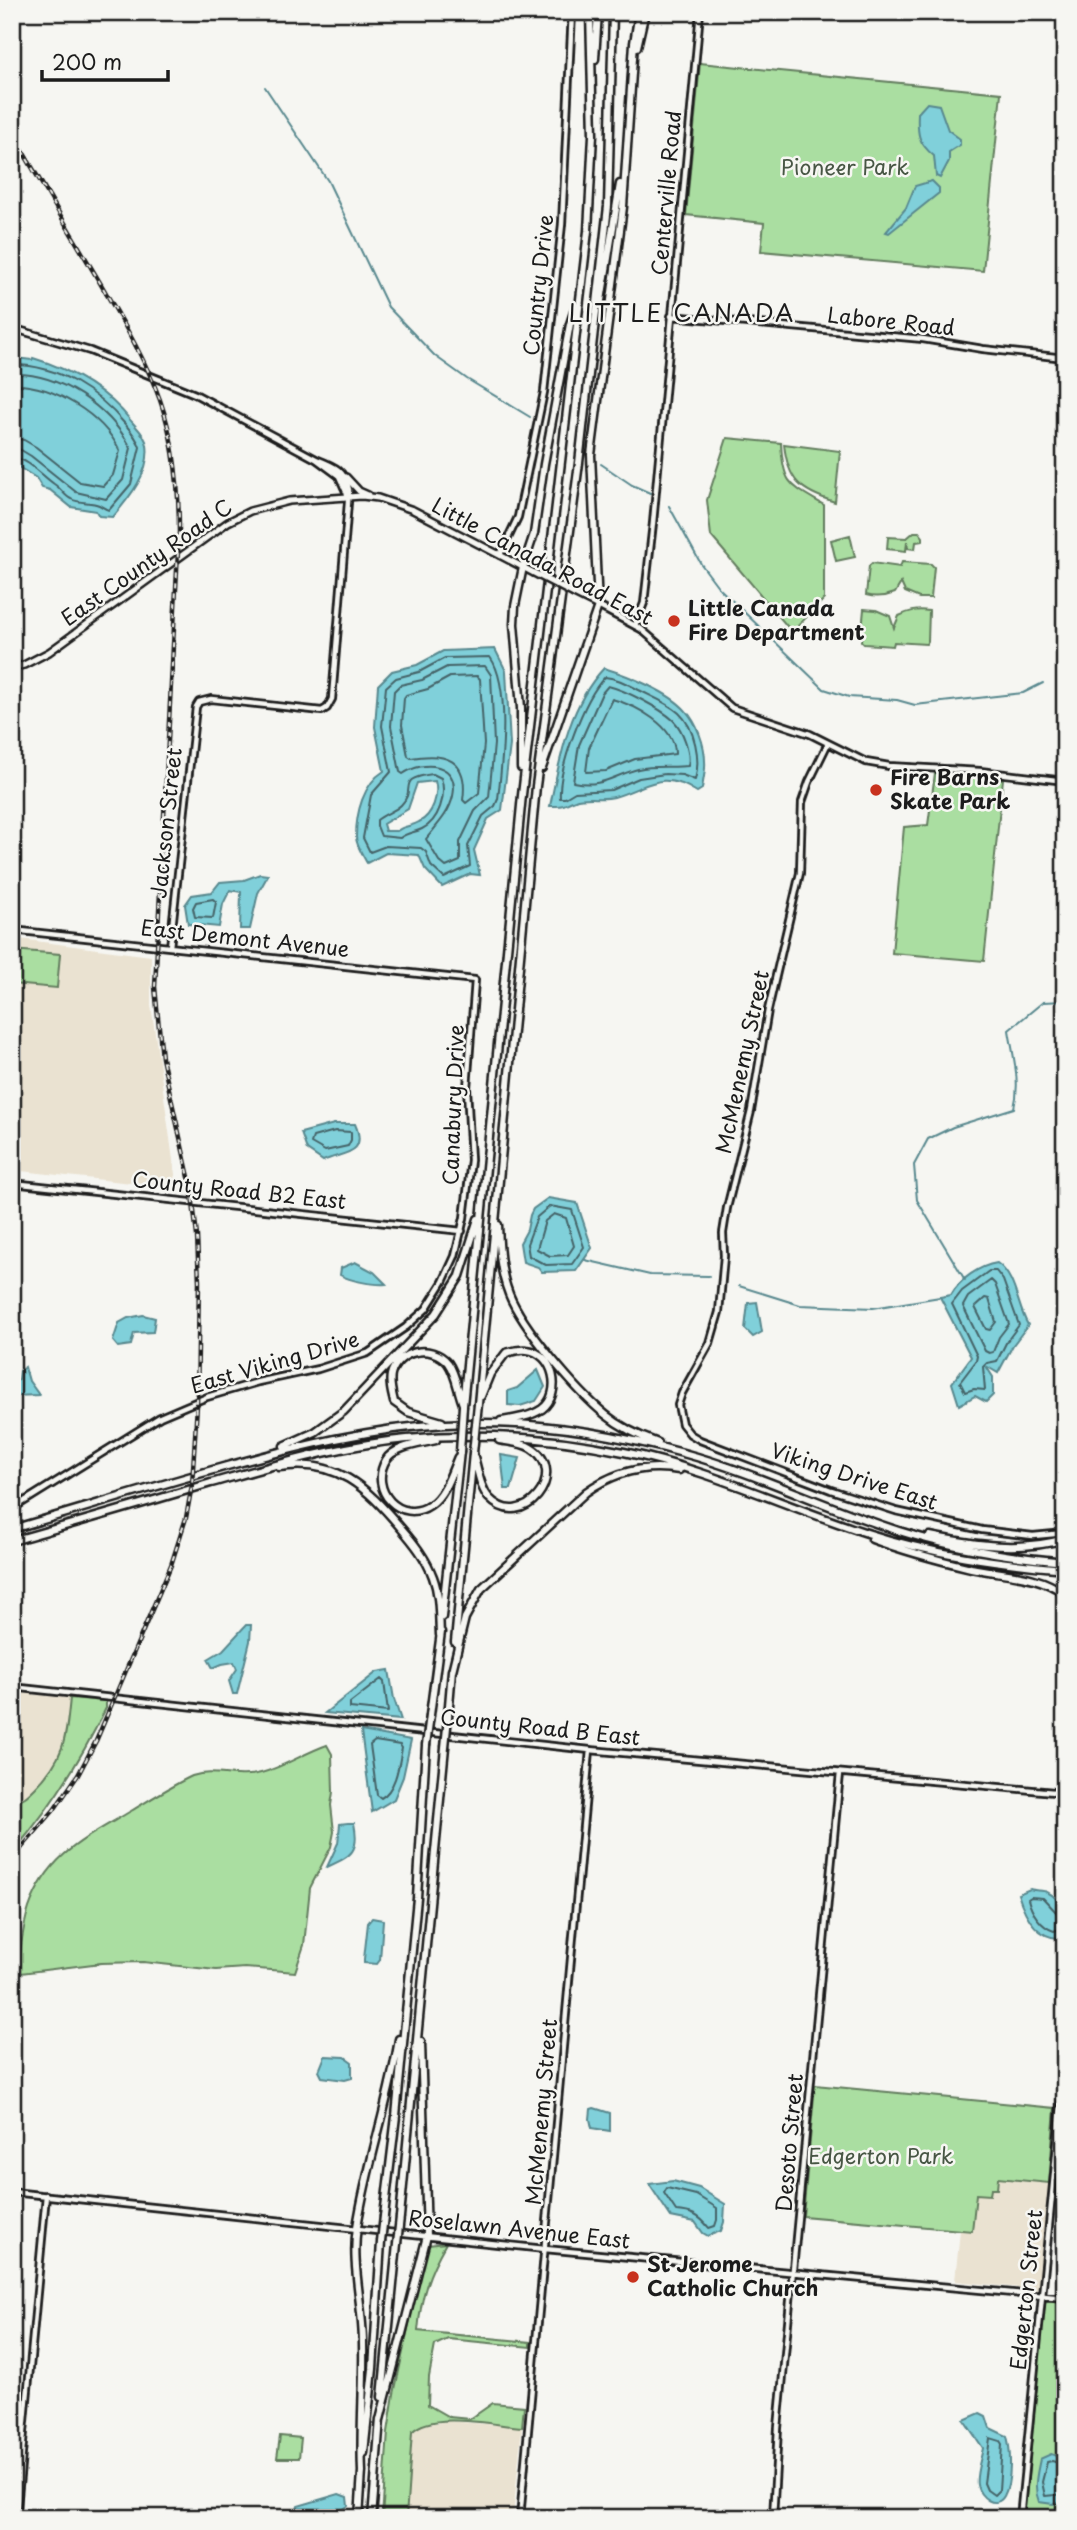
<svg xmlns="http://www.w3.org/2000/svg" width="1077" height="2530" font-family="'Playpen Sans',sans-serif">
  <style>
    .built { fill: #eae2d1 }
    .green { fill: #aadea1; stroke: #637d5e; stroke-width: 2 }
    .water { fill: #80d0da; stroke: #58888e; stroke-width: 2; fill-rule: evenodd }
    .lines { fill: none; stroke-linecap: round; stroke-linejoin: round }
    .shore { stroke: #446468; stroke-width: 2 }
    .stream { stroke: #58888e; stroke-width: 2 }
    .minor-casing { stroke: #1c1c1c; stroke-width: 10 }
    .major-casing { stroke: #1c1c1c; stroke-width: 10 }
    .highway-casing { stroke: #1c1c1c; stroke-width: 11 }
    .minor { stroke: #f6f6f2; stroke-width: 4.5 }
    .major { stroke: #f6f6f2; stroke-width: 5 }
    .highway { stroke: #f6f6f2; stroke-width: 6 }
    .rail-casing { stroke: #1c1c1c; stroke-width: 4.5 }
    .rail { stroke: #f6f6f2; stroke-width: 2; stroke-dasharray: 5; stroke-linecap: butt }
    .major-bridge-casing { stroke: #1c1c1c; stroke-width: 10; stroke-linecap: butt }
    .highway-bridge-casing { stroke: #1c1c1c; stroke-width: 11; stroke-linecap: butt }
    .major-bridge { stroke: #f6f6f2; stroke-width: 5 }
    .highway-bridge { stroke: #f6f6f2; stroke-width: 6 }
    .poi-dot { fill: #c8321e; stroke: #f6f6f2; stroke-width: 2.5 }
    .labels { text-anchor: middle; stroke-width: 5; stroke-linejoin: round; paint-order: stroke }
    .park-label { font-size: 21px; fill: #475644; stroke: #f6f6f2 }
    .street-label { font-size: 21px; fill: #1c1c1c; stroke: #f6f6f2 }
    .poi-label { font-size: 21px; font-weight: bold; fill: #1c1c1c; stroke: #f6f6f2; text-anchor: start }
    .quarter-label { font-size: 24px; letter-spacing: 2px; fill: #1c1c1c; stroke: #f6f6f2 }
  </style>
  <rect width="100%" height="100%" fill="#f6f6f2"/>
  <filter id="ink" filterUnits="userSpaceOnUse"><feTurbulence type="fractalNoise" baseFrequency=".0143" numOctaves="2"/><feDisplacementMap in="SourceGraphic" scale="14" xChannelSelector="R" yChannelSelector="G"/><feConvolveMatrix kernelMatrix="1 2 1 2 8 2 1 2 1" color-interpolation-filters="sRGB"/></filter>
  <g filter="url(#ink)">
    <path class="built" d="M12,938L151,956V1005L177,1188L12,1170Z
      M12,1692L70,1698L66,1740L52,1771L22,1800L12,1802Z
      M998,2178L1049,2183L1039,2290L955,2281L960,2230L972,2231L976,2194L991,2189Z
      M449,2421L522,2427L513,2518H406L412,2432L419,2425Z"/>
    <path class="green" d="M700,63L1001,93L983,271L761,251L764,223L686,215Z
      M727,438L781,443C783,485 790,485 824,505V599L792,632L711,536L707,500Z
      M784,444L840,451L835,502C800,491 788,481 784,444Z
      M914,532H919L923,537V541L916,542L915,549L908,548L907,541L906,551L887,549L888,537L907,538Z
      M850,535L855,557L836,561L831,540Z
      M902,562L931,564L934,567L931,598H919L905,592L901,583L895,593C885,597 877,598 866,595L869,566L872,563L900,567Z
      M864,609L876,610L890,616L894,628L899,616C909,611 917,609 929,611L928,641L926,644L894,642L893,646L864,644L861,641Z
      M935,773L1003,779L984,961L892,953L904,827L928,825Z
      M12,950L60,954L57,988L12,984Z
      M70,1698L106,1701V1708C80,1761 51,1808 12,1853V1802C23,1800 27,1796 35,1788C65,1758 66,1738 70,1698Z
      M327,1745L332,1754L333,1792L331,1805L334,1832L331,1847L310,1888L304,1945L295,1972L245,1968L216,1970L143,1962L101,1963L21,1973L17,1971C21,1950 22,1928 29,1908C48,1854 86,1838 131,1811C151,1799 171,1786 192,1776C215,1768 237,1780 261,1773C284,1767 304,1753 327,1745Z
      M815,2085L1055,2108L1049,2183L998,2178L997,2189H991L990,2195L976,2194L972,2231L803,2216Z
      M446,2243C428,2274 421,2296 418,2331L530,2342V2347L448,2339L435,2345L429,2377L428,2405L449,2417L470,2419L493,2403L524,2406L522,2427C494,2425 431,2411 412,2432L406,2518H382L388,2432L394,2394L425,2249L428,2245Z
      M1045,2299L1065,2301V2518H1024Z
      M280,2436L301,2438L299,2458H277Z"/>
    <path class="water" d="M927,103L939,105L948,130L960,139V145L949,152V161L940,178L936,176L934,156C918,143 917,134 918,113Z
      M932,181L939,188V193L889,233L886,232L906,208L915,186Z
      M15,358L32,360L33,358C73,370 106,389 132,422C137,428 146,436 147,445C151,472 129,498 113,517L99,516L96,511L71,507L50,490L42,488L36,478L12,463V360Z
      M495,649L506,671L510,745L502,810L488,819L474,850L480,875L470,874L442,887L425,869L419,855L386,853L367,863C363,856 356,845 356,837C356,813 363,784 384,771L375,727L378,685L392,671L417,665L443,651ZM435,781C439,795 433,815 419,822C411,827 404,825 397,831H385L383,824L408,809L417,783Z
      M604,668C627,675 670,692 686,711C697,723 705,745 705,761C706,770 703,780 702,789L697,792C661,769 648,787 614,797C603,800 584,796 575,800C562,805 566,806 550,806C560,758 569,705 604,668Z
      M260,874L268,875L258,893L250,929H240L241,892L230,890L223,904L219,927L188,924L185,905L192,895L212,892L220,882L244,880Z
      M334,1124H355C369,1156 341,1152 323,1161L307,1150L301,1133Z
      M548,1198L577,1203L592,1248L576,1271L542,1272L538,1267L523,1262L520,1243L527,1230L530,1215L533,1209Z
      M355,1262L374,1272L386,1284C374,1285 350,1281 340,1275L341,1268Z
      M997,1263C1016,1276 1017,1306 1028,1325L1013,1345L998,1373L986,1366L993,1377V1395L986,1402L975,1396L959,1405L952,1383L971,1357L940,1297L951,1295C960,1279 979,1266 997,1263Z
      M757,1302L762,1332L753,1337L745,1329L748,1303Z
      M143,1315L155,1318L153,1332L134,1333L131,1345L118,1347L113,1341L119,1323L128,1318Z
      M25,1367L29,1381L39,1395L13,1396L12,1385L19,1379L20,1371Z
      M538,1370L545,1387L536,1401L520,1406L508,1405V1391L517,1388Z
      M501,1455L520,1458L511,1489H505Z
      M246,1625H251L250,1641L237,1694H233L229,1681L237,1669L234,1662L222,1664L213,1668L208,1659L223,1650Z
      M389,1670L394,1699L401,1720L325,1713L377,1672Z
      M361,1731L411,1740L403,1777L394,1799L372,1812Z
      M348,1823H354C360,1851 352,1856 327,1867L338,1843L340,1824Z
      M1030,1889C1035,1891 1043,1890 1047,1892C1064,1900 1066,1918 1063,1933L1058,1938C1036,1937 1024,1913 1018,1894Z
      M372,1918L383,1920L380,1960L377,1964L364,1963V1959L368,1923Z
      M325,2056L345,2057L352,2062V2078L345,2080L322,2077L319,2071Z
      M594,2108L610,2113V2131L592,2128L590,2119L591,2109Z
      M673,2181L699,2188L725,2204L724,2222L721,2231L708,2236L703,2233L695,2222L671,2217L649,2184Z
      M980,2413L986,2416L990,2428L1007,2436C1011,2451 1012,2481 1004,2496C996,2510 979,2497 977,2485C975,2475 981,2459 983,2448L964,2420Z
      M1051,2454L1065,2459V2500L1053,2504L1039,2502C1033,2487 1037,2474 1040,2459Z
      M339,2494L347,2497L348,2506C337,2515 308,2521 297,2510L298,2506Z"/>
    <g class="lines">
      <path class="shore" d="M12,365C57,364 97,391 125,424C131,431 137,438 140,447L131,484L109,510C105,509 103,507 99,505C91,501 80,504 71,499C64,496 61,488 54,484C42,476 29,459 12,457
        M12,374C59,372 109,407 131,448L123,480L106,499L76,492L31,456L21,450L12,448
        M12,385C52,383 103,415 120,451L113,475L103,486L80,482L36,447L24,440L12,438
        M490,657C511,686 502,763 498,799L495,806L483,816L468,846L470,866L444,878L431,866L426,852L421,848L386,846L370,852L363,838L371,795L391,772L382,726L386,687L396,678L419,672L445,658Z
        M485,666L491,675L494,744L489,797L475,811L460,842V861L446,867L439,861L426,839C437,825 449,814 453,796C460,763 424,759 403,774L400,772L391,726L394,691L400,685L422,680L447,667Z
        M477,676L480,679L484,744L479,793L466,803L463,800C469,759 445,752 411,758L408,756L402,725L404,698L406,695L428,689L450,677Z
        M605,677C618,678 629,685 641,691C653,697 668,703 679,713C695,728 701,759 695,780L682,775L665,774L639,778L611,790L575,792L565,798H560C558,768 584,698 605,677Z
        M608,686C625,690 660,708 673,720C683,730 691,752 688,766C671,768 655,765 638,769C612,776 602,788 573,782L579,745L602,693Z
        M612,699C635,705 676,726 675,754L635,759L606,771L586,772L589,748Z
        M433,774L441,778C447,795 439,821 422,829C414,833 407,832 400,838L381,836L377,826V820C384,814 395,811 401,805C418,788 394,779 433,774Z
        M213,899L216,902L213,918L195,917L193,908L196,902Z
        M335,1131L351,1132V1140L348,1146L325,1151L311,1143L313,1137Z
        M550,1206L572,1210L584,1247L572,1264L546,1265L529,1256L527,1244L537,1217Z
        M554,1214L566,1218L574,1246L568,1255L550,1256L537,1249L545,1221Z
        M989,1271H996L1003,1280L1019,1325L1007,1341L997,1361L987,1363L983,1367L985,1390L974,1389L965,1392L960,1382L976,1361L977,1356L952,1304L962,1291Z
        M991,1280L995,1284L1009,1324L999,1337L993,1352L989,1353L985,1351L963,1306L968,1297Z
        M985,1298L989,1299L996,1322L990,1330L986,1329L975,1307Z
        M381,1679L384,1682L388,1712L350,1708V1703Z
        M375,1741L400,1745L402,1748C399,1764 396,1790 381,1798L377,1795L370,1745Z
        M1065,1915L1057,1913L1043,1898L1031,1897L1028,1899C1031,1912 1041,1927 1054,1931L1065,1927
        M667,2188L696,2195L717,2208V2220L715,2226L709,2228C699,2215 692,2212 676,2211L664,2193Z
        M990,2438L1000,2441L1002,2444L999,2490L994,2495L987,2490L984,2483Z
        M1065,2465L1052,2461L1047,2462L1042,2482L1045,2496L1065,2494"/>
      <path class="stream" d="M265,87L328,181L388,307L435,356L467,379L530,417
        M601,464L632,485L650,493
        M669,506L701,564L719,588L824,689L849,697L897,700L915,705L1023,693L1043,683
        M1064,671H1065
        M585,1260L650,1275L709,1276
        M965,1280L917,1200L914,1165L928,1139L953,1127L1014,1108C1021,1082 1013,1056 1009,1030L1043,1002L1065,1001
        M739,1286L800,1305L873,1308L940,1297
        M12,1986L21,1973"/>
      <defs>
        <path id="minor" d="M671,316L923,339L983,349L1065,358
          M12,328L90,351L195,394L316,459L339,476L348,496
          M500,555L518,517L544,392L562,224L572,12
          M598,606L641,629L732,708L810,734L866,762L889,766L980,771L1065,781
          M635,626L644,603L653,523L700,12
          M828,743L809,782L802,802L800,873L768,1010L751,1111L727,1208L723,1233L724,1256L719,1312L710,1343L682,1393L678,1405L682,1424L690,1434L700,1440L831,1490L896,1511L982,1530L1033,1536L1065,1533
          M12,930L475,980L467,1088L471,1160L464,1218L455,1256L443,1282L426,1309L406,1327L368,1353L318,1369L258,1382L207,1397L160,1417L12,1509
          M170,947L196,707L199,702L211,699L322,711L327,708L332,699L349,490C345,470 334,466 316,459
          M12,1183L462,1231
          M12,1687L590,1750L1065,1793
          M12,2192L545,2249L1065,2298
          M16,2518L46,2195
          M520,2518L590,1750
          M773,2518L778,2428L840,1773
          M1020,2518L1065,2064"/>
        <path id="major" d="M346,477L359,491L368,495
          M574,594L598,606
          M12,668L24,665L49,652L228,522L250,511L289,501L362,496L378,498L413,510L534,573"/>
        <path id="highway" d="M637,47L645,12
          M595,59L598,12
          M601,301L620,184
          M521,768V708L514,624L515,606L523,567L534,534L544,464L570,324L576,306
          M542,768L598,606L591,455L623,207L634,43L639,12
          M498,1225C499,1248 500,1271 509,1294C522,1327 577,1392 606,1415C622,1428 639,1436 658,1443
          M481,1396L490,1374L506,1353C513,1351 520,1349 527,1350C554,1353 563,1393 542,1409C530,1417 514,1419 501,1421
          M478,1404L536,786L579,463L608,206L613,12
          M463,1406L522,795L588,231L593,135L590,12
          M442,1422L408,1412L394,1402C392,1393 389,1384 391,1375C397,1350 432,1343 448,1363C456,1374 458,1392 463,1404
          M436,1440C421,1444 394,1446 386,1460C368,1490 401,1525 430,1505C445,1495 451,1473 458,1457
          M284,1446L315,1432L344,1411L436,1314L460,1276L478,1219
          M474,1457C478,1470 480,1488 489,1498C523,1534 571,1472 531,1448C521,1442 509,1442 499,1440
          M279,1467C337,1458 366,1487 401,1528C414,1543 426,1558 433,1577C440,1596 439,1615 440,1635
          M12,1529C84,1508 155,1486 227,1466C300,1446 370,1428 446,1424C525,1419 607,1432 683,1453C757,1473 826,1508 899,1531C953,1548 1008,1557 1065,1562
          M930,1536C975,1545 1020,1552 1065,1539
          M872,1539C904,1551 938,1560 971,1568C1004,1575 1037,1573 1065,1594
          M12,1541C79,1522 145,1503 211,1483C276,1465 340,1445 407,1439C480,1432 553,1437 624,1452C708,1469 786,1507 867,1533C931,1554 997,1563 1065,1569
          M442,1617L460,1452
          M455,1642L473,1453
          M452,1671L465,1618L481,1589L586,1492C614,1472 645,1464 679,1470
          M430,1715L441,1632
          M448,1717L452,1670
          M384,2216L396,2116L417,1898L426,1745
          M400,2217L445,1747
          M382,2397L397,2244
          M380,2420L427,2236L421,2042
          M364,2453L373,2369L381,2242
          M362,2472C360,2429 364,2387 363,2344C363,2305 351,2265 357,2227C367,2163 389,2102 399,2039
          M359,2518L362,2471
          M372,2518L380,2419"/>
      </defs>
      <use href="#minor" class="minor-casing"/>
      <use href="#major" class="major-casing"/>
      <use href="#highway" class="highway-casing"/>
      <use href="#minor" class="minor"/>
      <use href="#major" class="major"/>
      <use href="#highway" class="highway"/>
      <defs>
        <path id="rail" d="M12,133C41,183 70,232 99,281C121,319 145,358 160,400C175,442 179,488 179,532L155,987L162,1058L191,1186L197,1236L199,1282L197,1405L192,1485L186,1518L171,1565L96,1741L78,1775L54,1810L12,1859"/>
      </defs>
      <use href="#rail" class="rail-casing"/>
      <use href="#rail" class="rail"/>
      <defs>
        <path id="major-bridge" d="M534,573L574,594"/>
        <path id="highway-bridge" d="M460,1452L463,1406
          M473,1453L478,1404
          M426,1745L430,1715
          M445,1747L448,1717
          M381,2242L384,2216
          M397,2244L400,2217"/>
      </defs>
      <use href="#major-bridge" class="major-bridge-casing"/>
      <use href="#highway-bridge" class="highway-bridge-casing"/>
      <use href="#major-bridge" class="major-bridge"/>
      <use href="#highway-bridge" class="highway-bridge"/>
    </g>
  </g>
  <g class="poi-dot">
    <circle cx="674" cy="621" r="7"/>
    <circle cx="876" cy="790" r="7"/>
    <circle cx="633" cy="2277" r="7"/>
  </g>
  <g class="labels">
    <g class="park-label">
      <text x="845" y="175">Pioneer Park</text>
      <text x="881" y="2164">Edgerton Park</text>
    </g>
    <g class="street-label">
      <text transform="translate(667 193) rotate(-85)" y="7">Centerville Road</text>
      <text transform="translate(539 285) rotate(-84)" y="7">Country Drive</text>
      <text transform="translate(891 322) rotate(6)" y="7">Labore Road</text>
      <text transform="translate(542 562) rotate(28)" y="7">Little Canada Road East</text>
      <text transform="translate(147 563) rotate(-35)" y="7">East County Road C</text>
      <text transform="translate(167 823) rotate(-84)" y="7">Jackson Street</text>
      <text transform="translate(245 939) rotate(6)" y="7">East Demont Avenue</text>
      <text transform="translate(743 1062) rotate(-78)" y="7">McMenemy Street</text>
      <text transform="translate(454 1105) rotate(-88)" y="7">Canabury Drive</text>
      <text transform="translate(239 1191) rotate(6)" y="7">County Road B2 East</text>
      <text transform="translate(275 1363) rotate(-16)" y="7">East Viking Drive</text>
      <text transform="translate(854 1477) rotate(18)" y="7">Viking Drive East</text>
      <text transform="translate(540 1728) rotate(6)" y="7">County Road B East</text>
      <text transform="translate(542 2112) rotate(-85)" y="7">McMenemy Street</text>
      <text transform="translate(790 2143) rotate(-85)" y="7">Desoto Street</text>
      <text transform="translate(519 2230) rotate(6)" y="7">Roselawn Avenue East</text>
      <text transform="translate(1027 2290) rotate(-84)" y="7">Edgerton Street</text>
    </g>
    <g class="poi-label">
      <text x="688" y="616">Little Canada<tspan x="688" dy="24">Fire Department</tspan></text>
      <text x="890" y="785">Fire Barns<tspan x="890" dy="24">Skate Park</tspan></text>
      <text x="647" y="2272">St Jerome<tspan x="647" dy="24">Catholic Church</tspan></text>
    </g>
    <g class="quarter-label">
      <text x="682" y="322">LITTLE CANADA</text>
    </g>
  </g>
  <rect width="1077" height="2530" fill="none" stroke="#f6f6f2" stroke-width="42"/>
  <rect x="21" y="21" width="1035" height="2488" fill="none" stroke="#1c1c1c" stroke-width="2.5" filter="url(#ink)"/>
  <path d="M42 70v10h126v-10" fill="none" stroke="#1c1c1c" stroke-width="3.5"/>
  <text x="52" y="70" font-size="21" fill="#1c1c1c" stroke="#f6f6f2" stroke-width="5" paint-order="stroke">200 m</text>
</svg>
